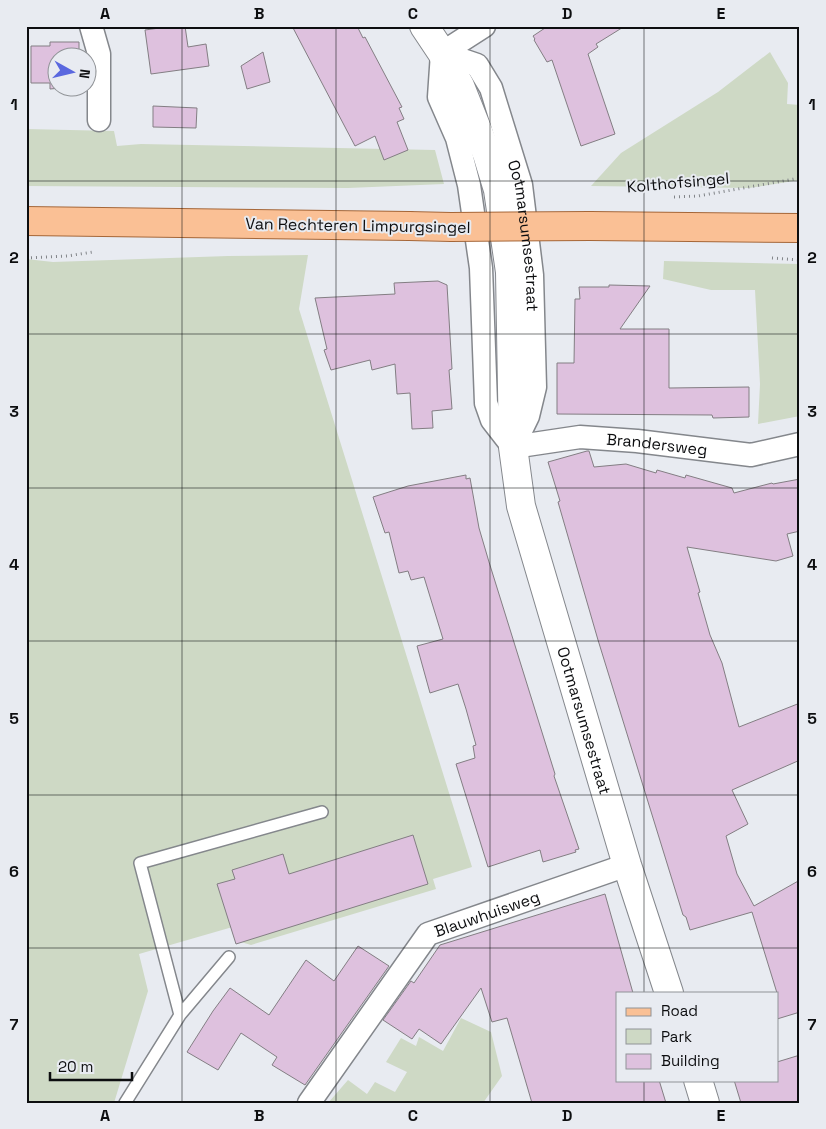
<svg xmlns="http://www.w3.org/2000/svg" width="826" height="1129" font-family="'Space Grotesk',sans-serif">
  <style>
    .green { fill: #ced9c5 }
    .building { fill: #dec1de; stroke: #837e83 }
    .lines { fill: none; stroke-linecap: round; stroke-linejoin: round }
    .lane-casing { stroke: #84878c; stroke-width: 14 }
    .street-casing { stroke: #84878c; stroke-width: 25 }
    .secondary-casing { stroke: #84878c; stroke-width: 30 }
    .primary-casing { stroke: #a56638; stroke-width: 30 }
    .path { stroke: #818488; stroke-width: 3; stroke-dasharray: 1 4; stroke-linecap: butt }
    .lane { stroke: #fff; stroke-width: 11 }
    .street { stroke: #fff; stroke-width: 22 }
    .secondary { stroke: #fff; stroke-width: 28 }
    .primary { stroke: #fac095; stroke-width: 28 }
    .primary-bridge-casing { stroke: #a56638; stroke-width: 30; stroke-linecap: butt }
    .primary-bridge { stroke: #fac095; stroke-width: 28 }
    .grid { fill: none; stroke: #0d0e10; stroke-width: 1; stroke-opacity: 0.55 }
    .labels { text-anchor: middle; stroke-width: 4; stroke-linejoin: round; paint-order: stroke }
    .street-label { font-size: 16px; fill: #0d0e10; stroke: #e8ebf1 }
    .neatline { fill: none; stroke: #0d0e10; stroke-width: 2 }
    .grid-label { font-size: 16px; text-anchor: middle; font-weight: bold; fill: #0d0e10 }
  </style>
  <rect width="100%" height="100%" fill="#e8ebf1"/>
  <path class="green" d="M770,52L788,83L787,104L800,105V180L749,188L591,186L621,153L718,92Z
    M26,129L114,131L117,146L141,144L435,150L444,184L348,188L26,186Z
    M308,255L299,309L472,867L433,879L436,889L251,945L241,942L236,926L139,954L148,991L114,1103H26V259L53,262L228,256Z
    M664,261L800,264V416L758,424L760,384L755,290H711L663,279Z
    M461,1018L491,1032L502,1076L483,1103H328L348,1080L367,1094L375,1082L395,1092L407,1072L386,1062L401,1038L416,1046L419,1037L443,1051Z"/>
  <path class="building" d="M174,26H185L188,47L206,44L209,66L151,74L145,30Z
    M292,26H357L363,38L365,37L402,107L399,108L404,119L397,122L408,150L384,160L375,136L355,146Z
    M548,26H625L596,44L598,47L588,54L615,134L581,146L552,60L547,62L534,40L535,39L533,36Z
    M50,42H79V58H58V88H61L50,89V83H31V46H50Z
    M263,52L270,82L247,89L241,66Z
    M153,106L197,108L196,128L153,127Z
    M438,281L447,285L452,369L449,370L452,409L432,411L433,428L412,429L410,393L397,394L395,364L372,370L370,360L331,370L324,350L327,349L315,298L395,294L394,283Z
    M609,285L650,286L620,329H669V388L749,387V417L713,418L712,415L557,414V363H574L575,299H580L579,287H609Z
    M587,451H589L594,467L626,464L656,473L657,470L685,478L686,475L732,488L734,493L772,483L773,484L800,479V531L787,534L793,556L776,561L687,547L700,592L698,593L710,635L722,663L739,727L800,703V760L732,790L748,824L726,836L737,874L754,906L800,880V1012L777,1019V993L752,912L690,930L686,917L683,915L598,640L558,502L560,501L548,462Z
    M466,475V479L470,478L479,528L489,562L555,774L554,776L579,849L575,850L576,852L543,862L540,850L488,867L456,764L475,758L473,746L476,745L466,709L458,684L430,693L417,646L443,639L424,577L411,580L408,571L399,573L389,532L385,533L373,497L408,486Z
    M413,835L428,884L236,944L217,884L235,879L232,870L283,854L289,874Z
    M605,894L633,993H617V1080H659L666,1103H532L507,1018L492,1022L481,988L441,1044L419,1029L412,1039L383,1020L411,981L414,983L440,945Z
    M358,946L389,966L305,1085L272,1065L277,1057L241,1033L218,1070L187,1052L213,1011L230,988L269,1015L306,960L334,981Z
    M800,1055V1103H741L734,1080H777V1062Z"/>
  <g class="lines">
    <defs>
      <path id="lane" d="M180,1015L140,863L322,812
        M125,1103L180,1015L229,957"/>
      <g id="street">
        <path d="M91,26L99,54V120"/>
        <path id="s1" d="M442,53L477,65L491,88L521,185L532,275L535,387L528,416L513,447"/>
        <path d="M442,53L439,97L457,138L469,185L481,268L486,403L492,420L513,447"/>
        <path d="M442,53L484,26"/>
        <path id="s2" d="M513,447L580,437L637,441L751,455L800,444"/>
        <path id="s3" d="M309,1103L428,934L627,865"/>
      </g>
      <g id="secondary">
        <path id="s4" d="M424,26L442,53L460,86L487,154L498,190L510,272L513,447L521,506L627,865L669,993"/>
        <path d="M698,1080L705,1103"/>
      </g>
      <path id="primary" d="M26,221L409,226
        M590,226L800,228"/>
    </defs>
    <use href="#lane" class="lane-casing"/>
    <use href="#street" class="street-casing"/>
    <use href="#secondary" class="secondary-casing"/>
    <use href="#primary" class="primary-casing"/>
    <path class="path" d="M674,197L698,196L800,178
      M26,258L67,256L93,252
      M772,258L800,260"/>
    <use href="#lane" class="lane"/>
    <use href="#street" class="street"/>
    <use href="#secondary" class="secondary"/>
    <use href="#primary" class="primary"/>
    <defs>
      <path id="primary-bridge" d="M409,226L451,227L590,226"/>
    </defs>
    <use href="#primary-bridge" class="primary-bridge-casing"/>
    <use href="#primary-bridge" class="primary-bridge"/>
  </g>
  <path class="grid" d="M182,26V1103M336,26V1103M490,26V1103M644,26V993M26,181H800M26,334H800M26,488H800M26,641H800M26,795H800M26,948H800M644,1080V1103"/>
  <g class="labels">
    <g class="street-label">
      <text transform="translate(678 182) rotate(-5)" y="6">Kolthofsingel</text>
      <text transform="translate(358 225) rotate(1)" y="6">Van Rechteren Limpurgsingel</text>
      <text dy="6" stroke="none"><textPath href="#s1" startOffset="216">Ootmarsumsestraat</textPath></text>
      <text dy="6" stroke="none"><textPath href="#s2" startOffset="145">Brandersweg</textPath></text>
      <text dy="6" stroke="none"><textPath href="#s4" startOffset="722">Ootmarsumsestraat</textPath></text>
      <text dy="6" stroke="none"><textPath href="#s3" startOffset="269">Blauwhuisweg</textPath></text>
    </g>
  </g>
  <rect width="826" height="1129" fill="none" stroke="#e8ebf1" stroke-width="55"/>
  <rect x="616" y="992" width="162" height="90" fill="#e8ebf1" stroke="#909397"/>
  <rect x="626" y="1008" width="25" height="8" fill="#fac095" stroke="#909397"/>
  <text x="661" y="1016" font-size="15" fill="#0d0e10">Road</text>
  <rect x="626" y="1029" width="25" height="15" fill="#ced9c5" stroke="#909397"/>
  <text x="661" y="1042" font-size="15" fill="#0d0e10">Park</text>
  <rect x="626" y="1054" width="25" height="15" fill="#dec1de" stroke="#909397"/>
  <text x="661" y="1066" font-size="15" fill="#0d0e10">Building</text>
  <g transform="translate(72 72) rotate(98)"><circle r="24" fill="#e8ebf1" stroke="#909397"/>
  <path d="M0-4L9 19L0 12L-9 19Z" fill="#5a68df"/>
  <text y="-8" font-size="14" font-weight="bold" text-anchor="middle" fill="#0d0e10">N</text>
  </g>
  <path d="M50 1072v8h82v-8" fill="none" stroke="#0d0e10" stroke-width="2.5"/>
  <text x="58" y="1072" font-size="15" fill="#0d0e10" stroke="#e8ebf1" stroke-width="4" paint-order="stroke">20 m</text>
  <rect x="28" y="28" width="770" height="1074" class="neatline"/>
  <g class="grid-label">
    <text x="105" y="19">A</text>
    <text x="259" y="19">B</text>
    <text x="413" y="19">C</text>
    <text x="567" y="19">D</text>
    <text x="721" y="19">E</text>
    <text x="14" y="110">1</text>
    <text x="812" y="110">1</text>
    <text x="14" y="263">2</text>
    <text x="812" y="263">2</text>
    <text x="14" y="417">3</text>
    <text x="812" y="417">3</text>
    <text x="14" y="570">4</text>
    <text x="812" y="570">4</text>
    <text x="14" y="724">5</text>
    <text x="812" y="724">5</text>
    <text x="14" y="877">6</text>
    <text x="812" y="877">6</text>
    <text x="14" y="1030">7</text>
    <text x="812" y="1030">7</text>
    <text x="105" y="1121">A</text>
    <text x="259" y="1121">B</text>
    <text x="413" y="1121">C</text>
    <text x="567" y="1121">D</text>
    <text x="721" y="1121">E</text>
  </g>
</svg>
